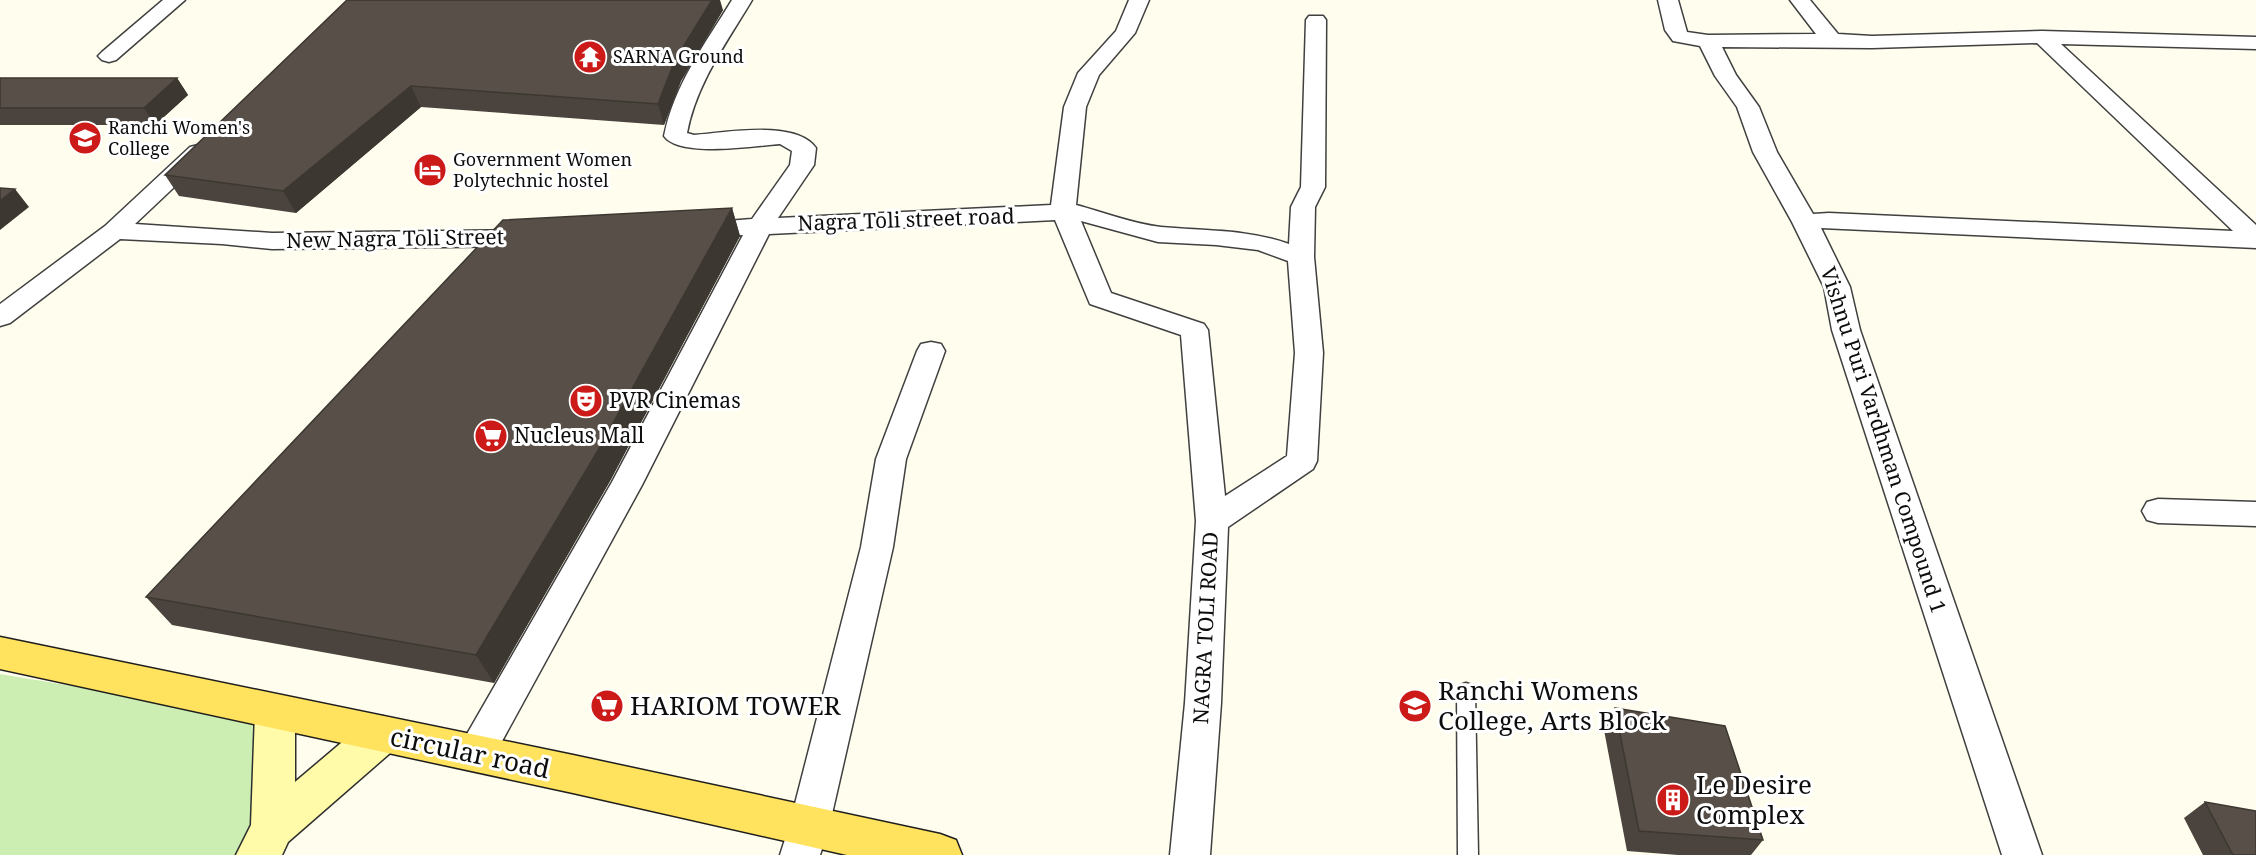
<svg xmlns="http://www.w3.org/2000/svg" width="2256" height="855" font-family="'Noto Serif',serif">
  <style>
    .green { fill: #cdeeb3 }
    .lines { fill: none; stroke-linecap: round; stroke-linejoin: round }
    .lane-casing { stroke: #404040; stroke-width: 3 }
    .street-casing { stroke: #404040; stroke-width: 3 }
    .secondary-casing { stroke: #2f2f2f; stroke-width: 3 }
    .primary-casing { stroke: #1e1e1e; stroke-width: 3 }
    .lane { fill: #fff; fill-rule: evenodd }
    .street { fill: #fff; fill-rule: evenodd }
    .secondary { fill: #fffba8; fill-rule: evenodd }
    .primary { fill: #ffe25d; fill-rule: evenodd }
    .wall { fill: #4b443e }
    .shaded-wall { fill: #3d3732 }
    .building { fill: #574f48; stroke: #3d3732; stroke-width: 1.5 }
    .labels { text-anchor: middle; stroke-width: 6; stroke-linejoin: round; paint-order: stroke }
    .far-poi-label { font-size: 18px; fill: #0d0d0d; stroke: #fff; text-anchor: start }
    .street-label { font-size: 21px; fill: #0d0d0d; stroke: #fff }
    .poi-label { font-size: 21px; fill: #0d0d0d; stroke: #fff; text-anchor: start }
    .near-poi-label { font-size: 26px; fill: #0d0d0d; stroke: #fff; text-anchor: start }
    .near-street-label { font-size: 26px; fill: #0d0d0d; stroke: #fff }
  </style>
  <rect width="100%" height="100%" fill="#fffded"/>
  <path class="green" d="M0,674L263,718L257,816L235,855H0Z"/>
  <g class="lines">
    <defs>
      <path id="lane" d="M1466,683L1472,685L1475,691L1478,855H1458L1457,691L1460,685Z"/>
      <path id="street" d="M163,0H185L116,60L109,62L102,60L98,56L102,52Z
        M732,0H752C727,42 696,84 687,133L694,135C725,133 796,119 816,148L814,165L778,218L1051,205L1064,107L1078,73L1116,31L1129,0H1149L1135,33L1099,75L1086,107L1076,205C1103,212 1133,224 1161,227C1204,231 1247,229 1289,244L1291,207L1301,187L1306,20L1309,16H1323L1326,20L1325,187L1315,207L1314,257L1323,353L1317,461L1313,469L1228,527L1221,703L1210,855H1170L1185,703L1196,521L1181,335L1090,304L1055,220L769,234L642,485L489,765L476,770L463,765L457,753L463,741L612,482L743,235L698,237L689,234L685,229L689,224L752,219L790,165L792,151L780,144C755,146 679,158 664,136C674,85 705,44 732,0ZM1081,221L1158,242L1216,245L1258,250L1288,261L1295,353L1287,456L1225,496L1208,330L1204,324L1111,293Z
        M1658,0H1678L1687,32L1708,35L1816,34L1790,0H1810L1838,34L1872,36L2042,31L2256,37V49L2061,44L2256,225V248L1821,228L1850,287L1860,330L2042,855H2002L1832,330L1824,287L1792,222L1753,152L1737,107L1715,76L1700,46L1673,41L1665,30ZM2037,43L2233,231L1829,213L1813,214L1777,152L1759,107L1736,75L1722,47L1872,48Z
        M198,145L206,147L210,152L206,157L135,224L272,233L524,230L533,233L537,238L533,243L524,246L272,249L222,244L120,239L10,323L0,326V304L105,226L190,147Z
        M931,342L941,344L945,351L906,459L893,547L829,827L820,855H780L789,827L861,547L876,459L917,351L921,344Z
        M2158,499L2256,502V526L2158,523L2147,520L2142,511L2147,502Z"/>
      <path id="secondary" d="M275,695L289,701L295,713V782L367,721L382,716L397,721L403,734L397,747L288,842L282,855H236L251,825L255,713L261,701Z"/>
      <path id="primary" d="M0,637L573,755L940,834L956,840L962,855H847L573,793L0,669Z"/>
    </defs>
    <use href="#lane" class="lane-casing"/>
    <use href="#street" class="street-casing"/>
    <use href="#secondary" class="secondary-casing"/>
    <use href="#primary" class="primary-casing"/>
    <use href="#lane" class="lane"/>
    <use href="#street" class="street"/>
    <use href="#secondary" class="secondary"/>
    <use href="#primary" class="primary"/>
  </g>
  <path class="wall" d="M347,0L723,10L681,81L664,125L421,107L296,213L179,196L165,175Z
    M0,78H177L188,95L155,125H0Z
    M732,208L740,236L610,481L494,683L172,625L146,597Z
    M1615,708L1763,840L1751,855H1678L1627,851L1604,730Z
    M2205,802L2256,855H2203L2184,818Z"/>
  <path class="shaded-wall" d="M712,0H720L723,10L681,81L664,125L658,104L675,60Z
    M177,78L188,95L155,125L144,108Z
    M411,86L421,107L296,213L283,191Z
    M15,189L29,207L0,230V201Z
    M732,208L740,236L610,481L494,683L476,655Z"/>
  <path class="building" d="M347,0H712L675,60L658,104L411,86L283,191L165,175Z
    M0,78H177L144,108H0Z
    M0,188L15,189L0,201Z
    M732,208L597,452L476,655L146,597L503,220Z
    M1615,708L1725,726L1763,840L1639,831Z
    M2205,802L2256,811V855H2233Z"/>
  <defs>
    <symbol id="temple-disc" viewBox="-11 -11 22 22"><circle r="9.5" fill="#cb1a17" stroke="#fff"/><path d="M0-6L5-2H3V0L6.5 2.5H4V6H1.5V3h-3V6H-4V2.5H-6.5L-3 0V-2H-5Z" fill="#fff"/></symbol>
    <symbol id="university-disc" viewBox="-11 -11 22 22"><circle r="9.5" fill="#cb1a17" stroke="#fff"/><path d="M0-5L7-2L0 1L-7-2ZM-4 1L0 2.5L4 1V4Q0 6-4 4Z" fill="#fff"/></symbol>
    <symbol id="hotel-disc" viewBox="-11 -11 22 22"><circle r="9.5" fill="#cb1a17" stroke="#fff"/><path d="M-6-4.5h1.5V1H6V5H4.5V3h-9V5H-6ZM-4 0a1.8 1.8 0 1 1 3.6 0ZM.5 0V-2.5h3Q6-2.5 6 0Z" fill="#fff"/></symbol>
    <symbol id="theatre-disc" viewBox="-11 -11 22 22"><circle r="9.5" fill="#cb1a17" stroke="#fff"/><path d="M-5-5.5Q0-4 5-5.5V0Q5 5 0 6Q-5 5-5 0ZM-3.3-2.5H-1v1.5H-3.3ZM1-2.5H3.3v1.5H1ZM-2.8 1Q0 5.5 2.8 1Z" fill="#fff"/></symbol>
    <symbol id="supermarket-disc" viewBox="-11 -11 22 22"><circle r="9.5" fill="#cb1a17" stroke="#fff"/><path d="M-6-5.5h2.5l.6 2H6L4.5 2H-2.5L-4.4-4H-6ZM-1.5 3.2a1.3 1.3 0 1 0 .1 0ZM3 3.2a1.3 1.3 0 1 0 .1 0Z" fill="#fff"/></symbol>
    <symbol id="building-disc" viewBox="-11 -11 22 22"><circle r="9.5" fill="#cb1a17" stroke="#fff"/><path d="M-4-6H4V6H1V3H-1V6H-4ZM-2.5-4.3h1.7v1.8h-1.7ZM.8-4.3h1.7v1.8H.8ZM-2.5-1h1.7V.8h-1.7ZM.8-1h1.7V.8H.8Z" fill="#fff"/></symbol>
  </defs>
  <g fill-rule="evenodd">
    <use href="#temple-disc" x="571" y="38" width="38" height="38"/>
    <use href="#university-disc" x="66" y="119" width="38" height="38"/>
    <use href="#hotel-disc" x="411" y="151" width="38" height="38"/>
    <use href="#theatre-disc" x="567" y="382" width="38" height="38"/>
    <use href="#supermarket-disc" x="472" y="417" width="38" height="38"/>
    <use href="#supermarket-disc" x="588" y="687" width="38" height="38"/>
    <use href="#university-disc" x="1396" y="687" width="38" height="38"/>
    <use href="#building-disc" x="1654" y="781" width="38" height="38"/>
  </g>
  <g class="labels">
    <g class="far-poi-label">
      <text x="613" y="63">SARNA Ground</text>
      <text x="108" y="134">Ranchi Women's<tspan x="108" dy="21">College</tspan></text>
      <text x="453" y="166">Government Women<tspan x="453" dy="21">Polytechnic hostel</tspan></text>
    </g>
    <g class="street-label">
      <text transform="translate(906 220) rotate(-2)" y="7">Nagra Toli street road</text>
      <text transform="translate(395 239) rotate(-1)" y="7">New Nagra Toli Street</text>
      <text transform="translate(1883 440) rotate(72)" y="7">Vishnu Puri Vardhman Compound 1</text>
      <text transform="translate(1206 628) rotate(-87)" y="7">NAGRA TOLI ROAD</text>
    </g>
    <g class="poi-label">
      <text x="609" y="408">PVR Cinemas</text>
      <text x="514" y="443">Nucleus Mall</text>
    </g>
    <g class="near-poi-label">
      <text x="1438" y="700">Ranchi Womens<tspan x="1438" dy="30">College, Arts Block</tspan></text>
      <text x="630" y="715">HARIOM TOWER</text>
      <text x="1696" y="794">Le Desire<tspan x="1696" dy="30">Complex</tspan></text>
    </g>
    <g class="near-street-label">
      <text transform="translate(470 753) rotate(12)" y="9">circular road</text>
    </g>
  </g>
</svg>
